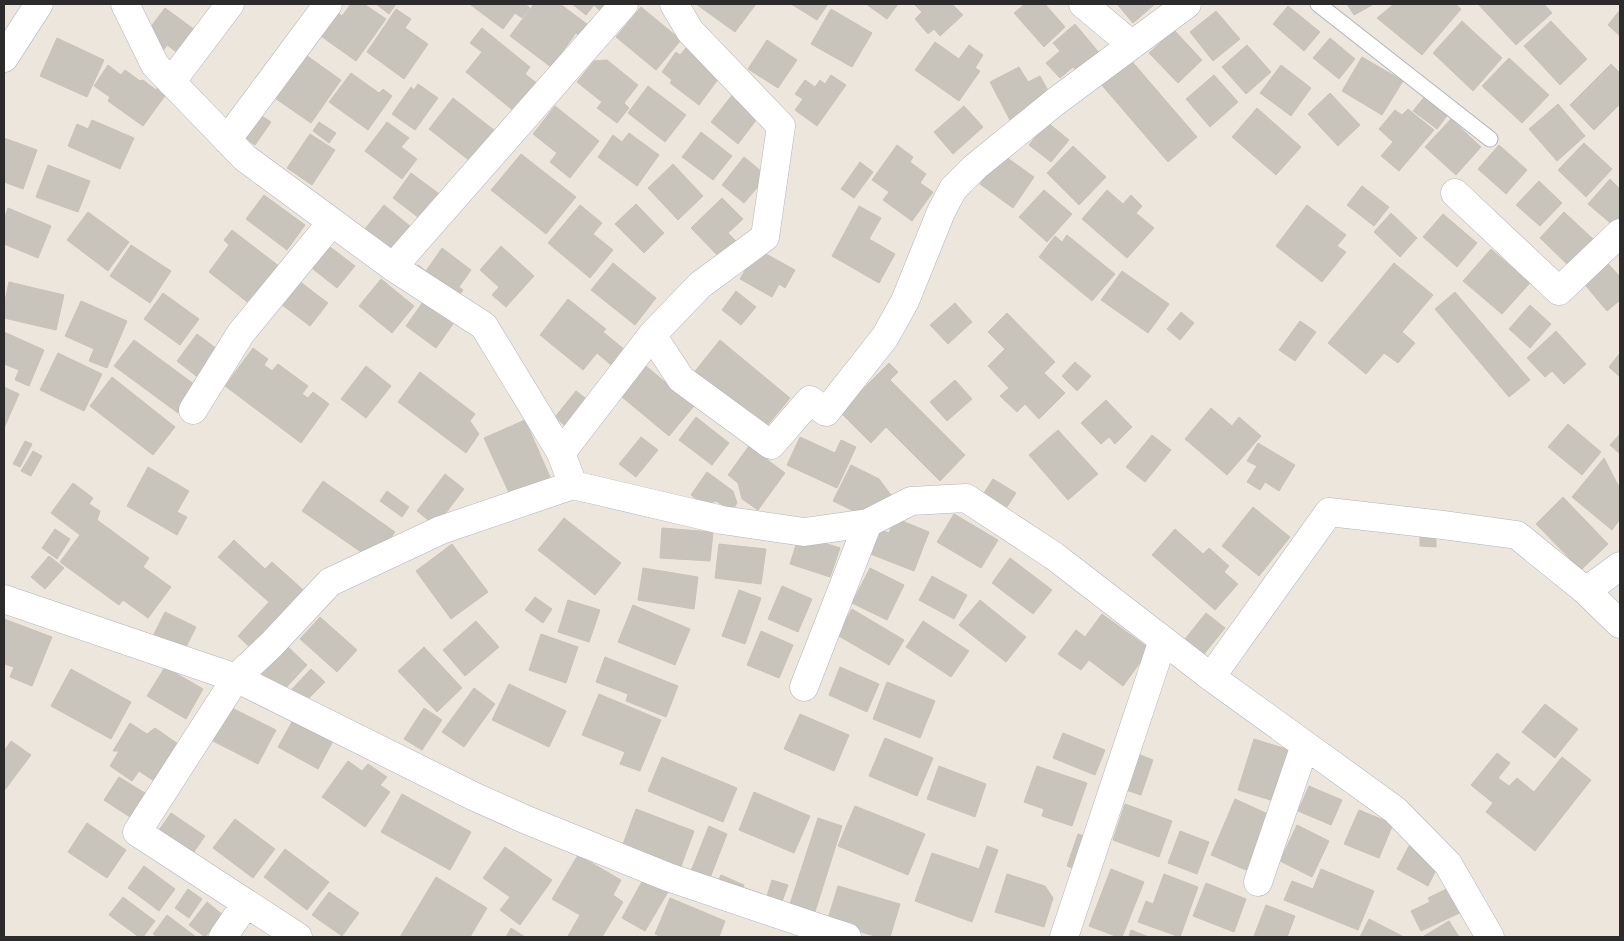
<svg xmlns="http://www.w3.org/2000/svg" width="1624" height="941" font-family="Cabin,sans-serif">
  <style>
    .building { fill: #c9c4bb; stroke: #c9c2b6 }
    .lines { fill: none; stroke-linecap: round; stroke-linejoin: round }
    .lane-casing { stroke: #b1b4bf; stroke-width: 17 }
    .street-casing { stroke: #b1b4bf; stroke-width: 29 }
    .secondary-casing { stroke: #b1b4bf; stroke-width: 29 }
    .lane { stroke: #fff; stroke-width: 15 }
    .street { stroke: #fff; stroke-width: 28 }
    .secondary { stroke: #fff; stroke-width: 28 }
  </style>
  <rect width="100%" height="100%" fill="#ede6dd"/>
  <path class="building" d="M351,4H364L386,19L356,61L318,34L335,11L342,16Z
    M376,4H396L389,14Z
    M472,4H525L530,8L522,18L515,13L503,29L471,5Z
    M534,4H560L591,27L582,38L576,33L551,67L510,36Z
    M572,4H612L604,14L594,5L586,15Z
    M696,4H756L735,32Z
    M791,4H828L817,20Z
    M866,4H898L887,19Z
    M914,4H952L963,15L940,36L934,29L928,34L915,19L922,12Z
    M1025,4H1045L1065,27L1044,47L1014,13Z
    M1117,4H1155L1133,23Z
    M1347,4H1374L1354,15Z
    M1394,4H1455L1461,9L1422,55L1377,18Z
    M1478,4H1544L1552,13L1516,45Z
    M1288,6L1320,32L1304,51L1273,24Z
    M641,7L681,40L656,70L616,37Z
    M165,8L195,30L178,53L167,45L163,51L143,37Z
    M396,9L411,19L405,28L428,44L404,79L367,52Z
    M831,9L872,33L852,67L811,44Z
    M1620,10V36L1608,25Z
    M1216,11L1240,39L1213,61L1190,32Z
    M1462,21L1502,58L1473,91L1433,53Z
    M1551,21L1587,59L1560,85L1524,46Z
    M1075,24L1101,55L1079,74L1073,67L1060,78L1046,63L1060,51L1053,43Z
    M482,28L530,67L525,74L538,84L515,112L466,72L482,52L470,43Z
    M1174,30L1202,60L1178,83L1149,53Z
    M57,38L104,60L87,97L40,76Z
    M1330,38L1355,59L1339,79L1313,58Z
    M767,40L797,60L778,88L748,69Z
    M935,42L959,59L969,45L983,55L975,68L980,71L959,101L915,70Z
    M1247,45L1271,72L1246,94L1222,67Z
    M686,48L722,74L699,105L670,83L672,80L662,72L676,52L680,55Z
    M303,53L341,80L311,123L272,96Z
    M1362,57L1403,81L1382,115L1342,91Z
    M1129,58L1197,137L1168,162L1100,83Z
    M1509,58L1549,95L1522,123L1482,86Z
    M607,60L638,85L624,103L629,108L617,123L597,108L602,102L577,82L594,61Z
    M1611,64L1620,73V104L1594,130L1570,105Z
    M108,65L121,75L125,70L140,81L143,80L156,90L158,87L167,93L143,126L108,101L110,97L94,86Z
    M1281,65L1311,88L1291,116L1260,93Z
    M1019,67L1028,82L1040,76L1052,98L1010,120L990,82Z
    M351,73L379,93L383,89L392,96L368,130L329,102Z
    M831,75L846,85L817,126L795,110L803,99L795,94L805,80L815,87L820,80L825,84Z
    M1214,75L1238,102L1210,127L1186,99Z
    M418,84L438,98L415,130L392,114L411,87L414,90Z
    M648,86L686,115L665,142L628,113Z
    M1330,93L1360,125L1338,146L1308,114Z
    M733,94L760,115L738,144L711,122Z
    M1426,95L1449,113L1437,129L1413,111Z
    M453,98L499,134L475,165L429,129Z
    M1558,104L1585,136L1557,161L1529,129Z
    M555,106L599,141L570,178L550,162L557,153L533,134Z
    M964,106L983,127L953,154L934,132Z
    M1257,108L1301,147L1276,175L1232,137Z
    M1408,109L1434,130L1399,171L1381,156L1393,142L1379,129L1395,110L1402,115Z
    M257,113L271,122L255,145L241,136Z
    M1451,119L1481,147L1456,175L1425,147Z
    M92,120L134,138L120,169L68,146L77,124L88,129Z
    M319,122L336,133L329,143L313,131Z
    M387,122L409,138L401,147L417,159L402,179L365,151Z
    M1047,122L1069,140L1051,162L1029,145Z
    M701,132L732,156L713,180L682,157Z
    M629,133L659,155L637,186L598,157L613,135L622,142Z
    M310,134L335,150L312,185L287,168Z
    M4,138L37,150L23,189L4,182Z
    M1584,143L1612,169L1586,197L1558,170Z
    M897,145L913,157L910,162L926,174L920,183L933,192L912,221L883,200L889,192L872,180Z
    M1499,145L1527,170L1506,194L1478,169Z
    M1073,146L1106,177L1079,205L1047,173Z
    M521,154L576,197L546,234L491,190Z
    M1002,154L1034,177L1013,208L980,184Z
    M744,157L767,176L744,203L722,185Z
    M860,162L873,172L854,198L841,189Z
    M673,164L703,196L678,220L648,188Z
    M48,165L90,181L78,212L36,197Z
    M411,173L442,196L423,221L393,198Z
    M1610,179L1620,189V221L1615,227L1588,204Z
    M1539,181L1562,203L1540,226L1516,205Z
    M1362,186L1389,207L1374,226L1347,205Z
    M1044,190L1072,214L1047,242L1019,217Z
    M1107,190L1123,204L1131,195L1142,206L1136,213L1154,228L1127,258L1082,219Z
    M264,195L305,225L287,250L246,219Z
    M722,198L743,219L728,233L737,242L720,258L691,228Z
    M636,204L664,233L644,253L615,224Z
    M384,205L416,231L398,254L378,237L376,241L364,230Z
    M580,205L602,223L593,234L613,250L590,278L548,243Z
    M1307,205L1346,235L1337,246L1346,252L1322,282L1276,246Z
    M859,206L881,218L869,239L895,254L879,283L832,256Z
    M8,208L51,226L38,258L4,244V219Z
    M88,212L129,242L108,271L67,240Z
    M1564,212L1594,240L1569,266L1540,238Z
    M1391,213L1417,238L1400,257L1374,232Z
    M1443,214L1477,243L1457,267L1423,237Z
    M232,230L284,270L255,308L209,272L229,245L224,240Z
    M1067,235L1115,274L1092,301L1039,257L1055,236L1062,242Z
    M325,243L355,266L337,288L308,265Z
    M131,245L171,271L150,303L110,276Z
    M501,246L534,276L506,307L492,295L499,287L480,270Z
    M442,248L471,270L459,287L463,290L456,300L417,271L418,265L426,271Z
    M757,249L795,270L785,288L779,284L772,297L740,279Z
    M1491,249L1530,283L1502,314L1463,281Z
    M1605,260L1620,277V300L1607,311L1581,280Z
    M613,263L656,298L635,325L591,290Z
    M1394,263L1433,295L1402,332L1415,343L1398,363L1384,353L1366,374L1328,343Z
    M1122,271L1169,304L1148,333L1101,300Z
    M295,278L328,303L310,326L277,301Z
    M381,279L414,306L392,333L359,306Z
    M9,282L64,295L56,330L4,318V306Z
    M736,291L756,307L741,325L722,310Z
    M1455,292L1530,380L1509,397L1435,309Z
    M163,293L199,319L180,345L144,319Z
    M568,299L606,329L603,332L630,354L617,370L597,353L583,370L540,335Z
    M81,301L127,321L107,368L89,361L94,349L65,336Z
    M423,302L453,324L436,348L406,326Z
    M955,303L972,322L948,344L930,325Z
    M1530,305L1551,324L1530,348L1509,329Z
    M1181,312L1194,323L1180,340L1167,329Z
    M1007,313L1055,362L1044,373L1065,393L1039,419L1025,404L1017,412L1000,396L1009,388L988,366L1005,349L988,332Z
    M1300,321L1316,332L1295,361L1279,350Z
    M1556,331L1586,364L1564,384L1552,371L1545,377L1527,358Z
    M4,332L44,350L29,386L15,380L19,370L4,364Z
    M197,334L221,352L200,379L177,361Z
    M134,340L198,387L178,413L114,366Z
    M720,340L790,398L762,432L692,375Z
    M253,348L268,359L264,365L272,371L278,364L308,386L302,394L308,398L313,392L329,404L301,443L225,386Z
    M58,353L102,374L84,411L40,390Z
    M1620,353V377L1609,367Z
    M641,362L694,406L669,436L616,392Z
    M1075,362L1091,376L1077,391L1062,376Z
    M889,363L898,372L890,380L965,455L940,481L886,427L871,443L840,412Z
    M366,366L391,386L366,418L341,399Z
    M420,372L475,414L470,421L479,434L466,453L398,402Z
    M112,377L175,427L153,455L90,406Z
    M955,380L972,399L947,421L930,402Z
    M4,387L19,394L4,428Z
    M576,391L593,404L571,431L555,417Z
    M1106,400L1132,427L1115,444L1109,437L1101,444L1081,423Z
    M1211,408L1232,426L1239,417L1261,436L1227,475L1185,439Z
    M696,417L729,443L712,465L679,440Z
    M525,420L550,477L510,495L484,438Z
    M1568,424L1601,452L1582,475L1548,447Z
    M1058,430L1098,474L1068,500L1029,455Z
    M1620,434V454L1610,445Z
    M1152,435L1171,450L1145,482L1126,467Z
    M641,437L658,450L636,477L619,464Z
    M800,437L835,453L841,440L856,447L837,488L787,465Z
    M25,441L32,444L20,467L13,464Z
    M1258,443L1295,465L1279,491L1265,482L1260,490L1247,482L1257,466L1247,461Z
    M749,446L785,473L758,510L742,499L738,483L728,475Z
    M33,451L42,456L31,476L21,471Z
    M1604,458L1620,489V519L1612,530L1572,497Z
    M851,465L879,479L891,495L884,508L873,503L866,517L833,501Z
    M148,467L189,491L177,512L187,517L177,535L127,506Z
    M707,472L733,491L737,503L732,511L716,501L704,505L691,495Z
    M445,474L464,489L436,526L417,511Z
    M993,479L1016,493L1007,507L984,493Z
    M323,481L395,532L374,561L302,511Z
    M73,483L93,498L89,504L100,511L97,520L149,558L143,567L171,587L148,618L123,600L119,605L60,562L80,535L51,513Z
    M387,491L409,507L402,517L380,501Z
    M1563,497L1608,544L1581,570L1536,524Z
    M1253,507L1290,537L1259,576L1222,546Z
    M954,514L998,540L981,568L937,542Z
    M564,518L621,563L595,595L538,550Z
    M895,518L929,532L914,571L868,553L877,529L889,533Z
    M662,528L713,532L710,561L660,558Z
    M55,529L70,539L57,559L42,548Z
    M1175,529L1203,554L1209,548L1229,566L1224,572L1238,584L1215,610L1152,555Z
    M1436,530V547L1420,546V531Z
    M799,535L840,548L830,577L790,564Z
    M234,540L265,569L272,562L310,596L257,654L238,636L269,602L218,557Z
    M452,544L488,592L451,619L416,571Z
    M719,544L766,549L761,584L715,578Z
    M49,556L64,568L45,589L31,577Z
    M1010,558L1052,590L1033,614L992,583Z
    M643,568L698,577L694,609L638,600Z
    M870,568L904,585L887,620L852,603Z
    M932,576L967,595L954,619L919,600Z
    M782,586L812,599L798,632L768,619Z
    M739,590L761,598L745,644L722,636Z
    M535,597L552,609L543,623L525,610Z
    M568,600L600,610L589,642L558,632Z
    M980,600L1026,637L1006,662L959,625Z
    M633,605L690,629L675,665L618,642Z
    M852,609L904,640L889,665L837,635Z
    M165,612L196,627L185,649L154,634Z
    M1206,613L1225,628L1200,659L1181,644Z
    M1102,614L1150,649L1123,686L1089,660L1081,670L1058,654L1076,630L1085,637Z
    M320,617L357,650L337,672L300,639Z
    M4,619L52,637L32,686L10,677L14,667L4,664Z
    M476,621L499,647L465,676L443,650Z
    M923,621L969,651L951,677L906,647Z
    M761,631L793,645L779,678L747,665Z
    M541,634L578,647L566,683L529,670Z
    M286,645L307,665L281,693L260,672Z
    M424,647L462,688L437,712L398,671Z
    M605,657L678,686L666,717L626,701L628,694L596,682Z
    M165,667L203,689L186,719L147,696Z
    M840,667L879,684L867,712L829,695Z
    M71,669L131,702L111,739L51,706Z
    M311,669L325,682L305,702L292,689Z
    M887,682L935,701L920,738L873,719Z
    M509,684L566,711L549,747L492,720Z
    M474,688L495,704L464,747L442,732Z
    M599,694L661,720L640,771L620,764L625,752L582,735Z
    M1545,704L1578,729L1555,758L1522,732Z
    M230,707L276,730L258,764L213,741Z
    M424,708L442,720L422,750L404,739Z
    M800,714L849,735L834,771L784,749Z
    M293,720L333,741L318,769L278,747Z
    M130,723L147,734L155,728L181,746L157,783L139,771L132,781L110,766L119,751H113Z
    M1063,733L1105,750L1095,775L1053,758Z
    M885,738L933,758L917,796L869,776Z
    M1254,739L1293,751L1277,802L1238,790Z
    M11,741L31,755L4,791V751Z
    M1497,753L1510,763L1498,778L1509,786L1517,778L1534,792L1562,757L1591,780L1535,851L1486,812L1493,803L1471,785Z
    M1138,754L1153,760L1141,795L1126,790Z
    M662,757L737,788L723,822L648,791Z
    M348,761L362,771L368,764L387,777L380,785L390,792L365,827L322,797Z
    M939,766L986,784L975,817L927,799Z
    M1037,766L1087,783L1072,826L1042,816L1044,809L1024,802Z
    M119,777L148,795L133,819L104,800Z
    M1309,786L1342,800L1331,825L1298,811Z
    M754,792L810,816L794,853L739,830Z
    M402,794L471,832L450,870L381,832Z
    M1235,799L1270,815L1246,870L1211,855Z
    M1125,804L1172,821L1159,857L1113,840Z
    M855,806L925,834L908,875L838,846Z
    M636,809L694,831L680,869L622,847Z
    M1359,810L1393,824L1379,858L1344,844Z
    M171,813L205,836L191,856L157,833Z
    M818,818L842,826L814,915L789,907Z
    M235,819L275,849L253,878L213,848Z
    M87,823L126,850L107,878L68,852Z
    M1297,825L1329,841L1312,877L1280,861Z
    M709,826L727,834L710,878L691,871Z
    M1180,831L1209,842L1197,874L1168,863Z
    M1078,834L1089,838L1078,870L1067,866Z
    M987,846L998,850L972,922L915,901L932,853L979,869Z
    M1409,846L1440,862L1428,886L1397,869Z
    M505,847L552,880L520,925L500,910L510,897L483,878Z
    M285,849L329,882L307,910L264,877Z
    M578,855L621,880L613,895L623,902L602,937L568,936L580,915L552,899Z
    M144,866L175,889L159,911L128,888Z
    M1111,869L1144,882L1122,937H1118L1089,926Z
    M1321,869L1374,891L1358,930L1284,900L1292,881L1313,889Z
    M1007,874L1045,886L1053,898L1044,927L995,912Z
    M1164,874L1198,887L1180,937L1138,922L1146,901L1153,904Z
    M721,875L744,885L739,895L716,885Z
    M436,877L487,908L470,937H400Z
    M644,878L668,892L645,931L622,918Z
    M772,880L788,885L780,907L765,902Z
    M1206,883L1246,899L1234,932L1193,916Z
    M1455,885L1466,910L1421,931L1411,911L1430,902L1428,898Z
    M838,886L900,904L890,937H878L827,922Z
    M188,889L202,899L189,918L175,908Z
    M329,892L359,913L342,936L312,915Z
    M123,897L155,921L143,937H139L109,915Z
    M670,898L725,921L719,937H662L655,934Z
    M207,902L223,915L205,937L189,925Z
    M1266,905L1295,916L1287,937H1257L1254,936Z
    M167,915L196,937H158L153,934Z
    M1369,919L1404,937H1360Z
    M1449,921L1459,937H1425L1424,936Z
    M511,928L525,937H506Z
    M1131,930L1149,937H1129Z"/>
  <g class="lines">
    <defs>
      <path id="lane" d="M1318,4L1490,139"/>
      <path id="street" d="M125,4L155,65L245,158L393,267L484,326L561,453L573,485
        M1083,4L1132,45
        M4,58L39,4
        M171,82L230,4
        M227,140L328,4
        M1455,193L1559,291L1620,233
        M393,267L624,4
        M652,335L681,379L771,445L810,400L826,412L885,337L905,301L941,212L953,189L975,167L1055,102L1187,4
        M193,410L241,333L332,222
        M561,453L652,335L700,285L765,237L781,126L690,31L674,4
        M1586,591L1620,624
        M4,599L236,678L473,796L529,821L668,877L822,929
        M1211,677L1329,512L1443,525L1517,535L1586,591L1620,566
        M804,687L868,523
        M1258,882L1305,745
        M223,937L246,903
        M298,937L137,832L236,678L271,645L330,582L441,530L573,485L722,520L804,532L868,523L911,501L966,498L1054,556L1211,677L1395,810L1448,864L1490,937
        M1064,937L1163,640"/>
      <path id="secondary" d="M816,937L822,929L847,937"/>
    </defs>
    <use href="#lane" class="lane-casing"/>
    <use href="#street" class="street-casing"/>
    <use href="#secondary" class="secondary-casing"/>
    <use href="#lane" class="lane"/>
    <use href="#street" class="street"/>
    <use href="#secondary" class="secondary"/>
  </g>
  <rect width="1624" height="941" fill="none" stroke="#2b2b2b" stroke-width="10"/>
</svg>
